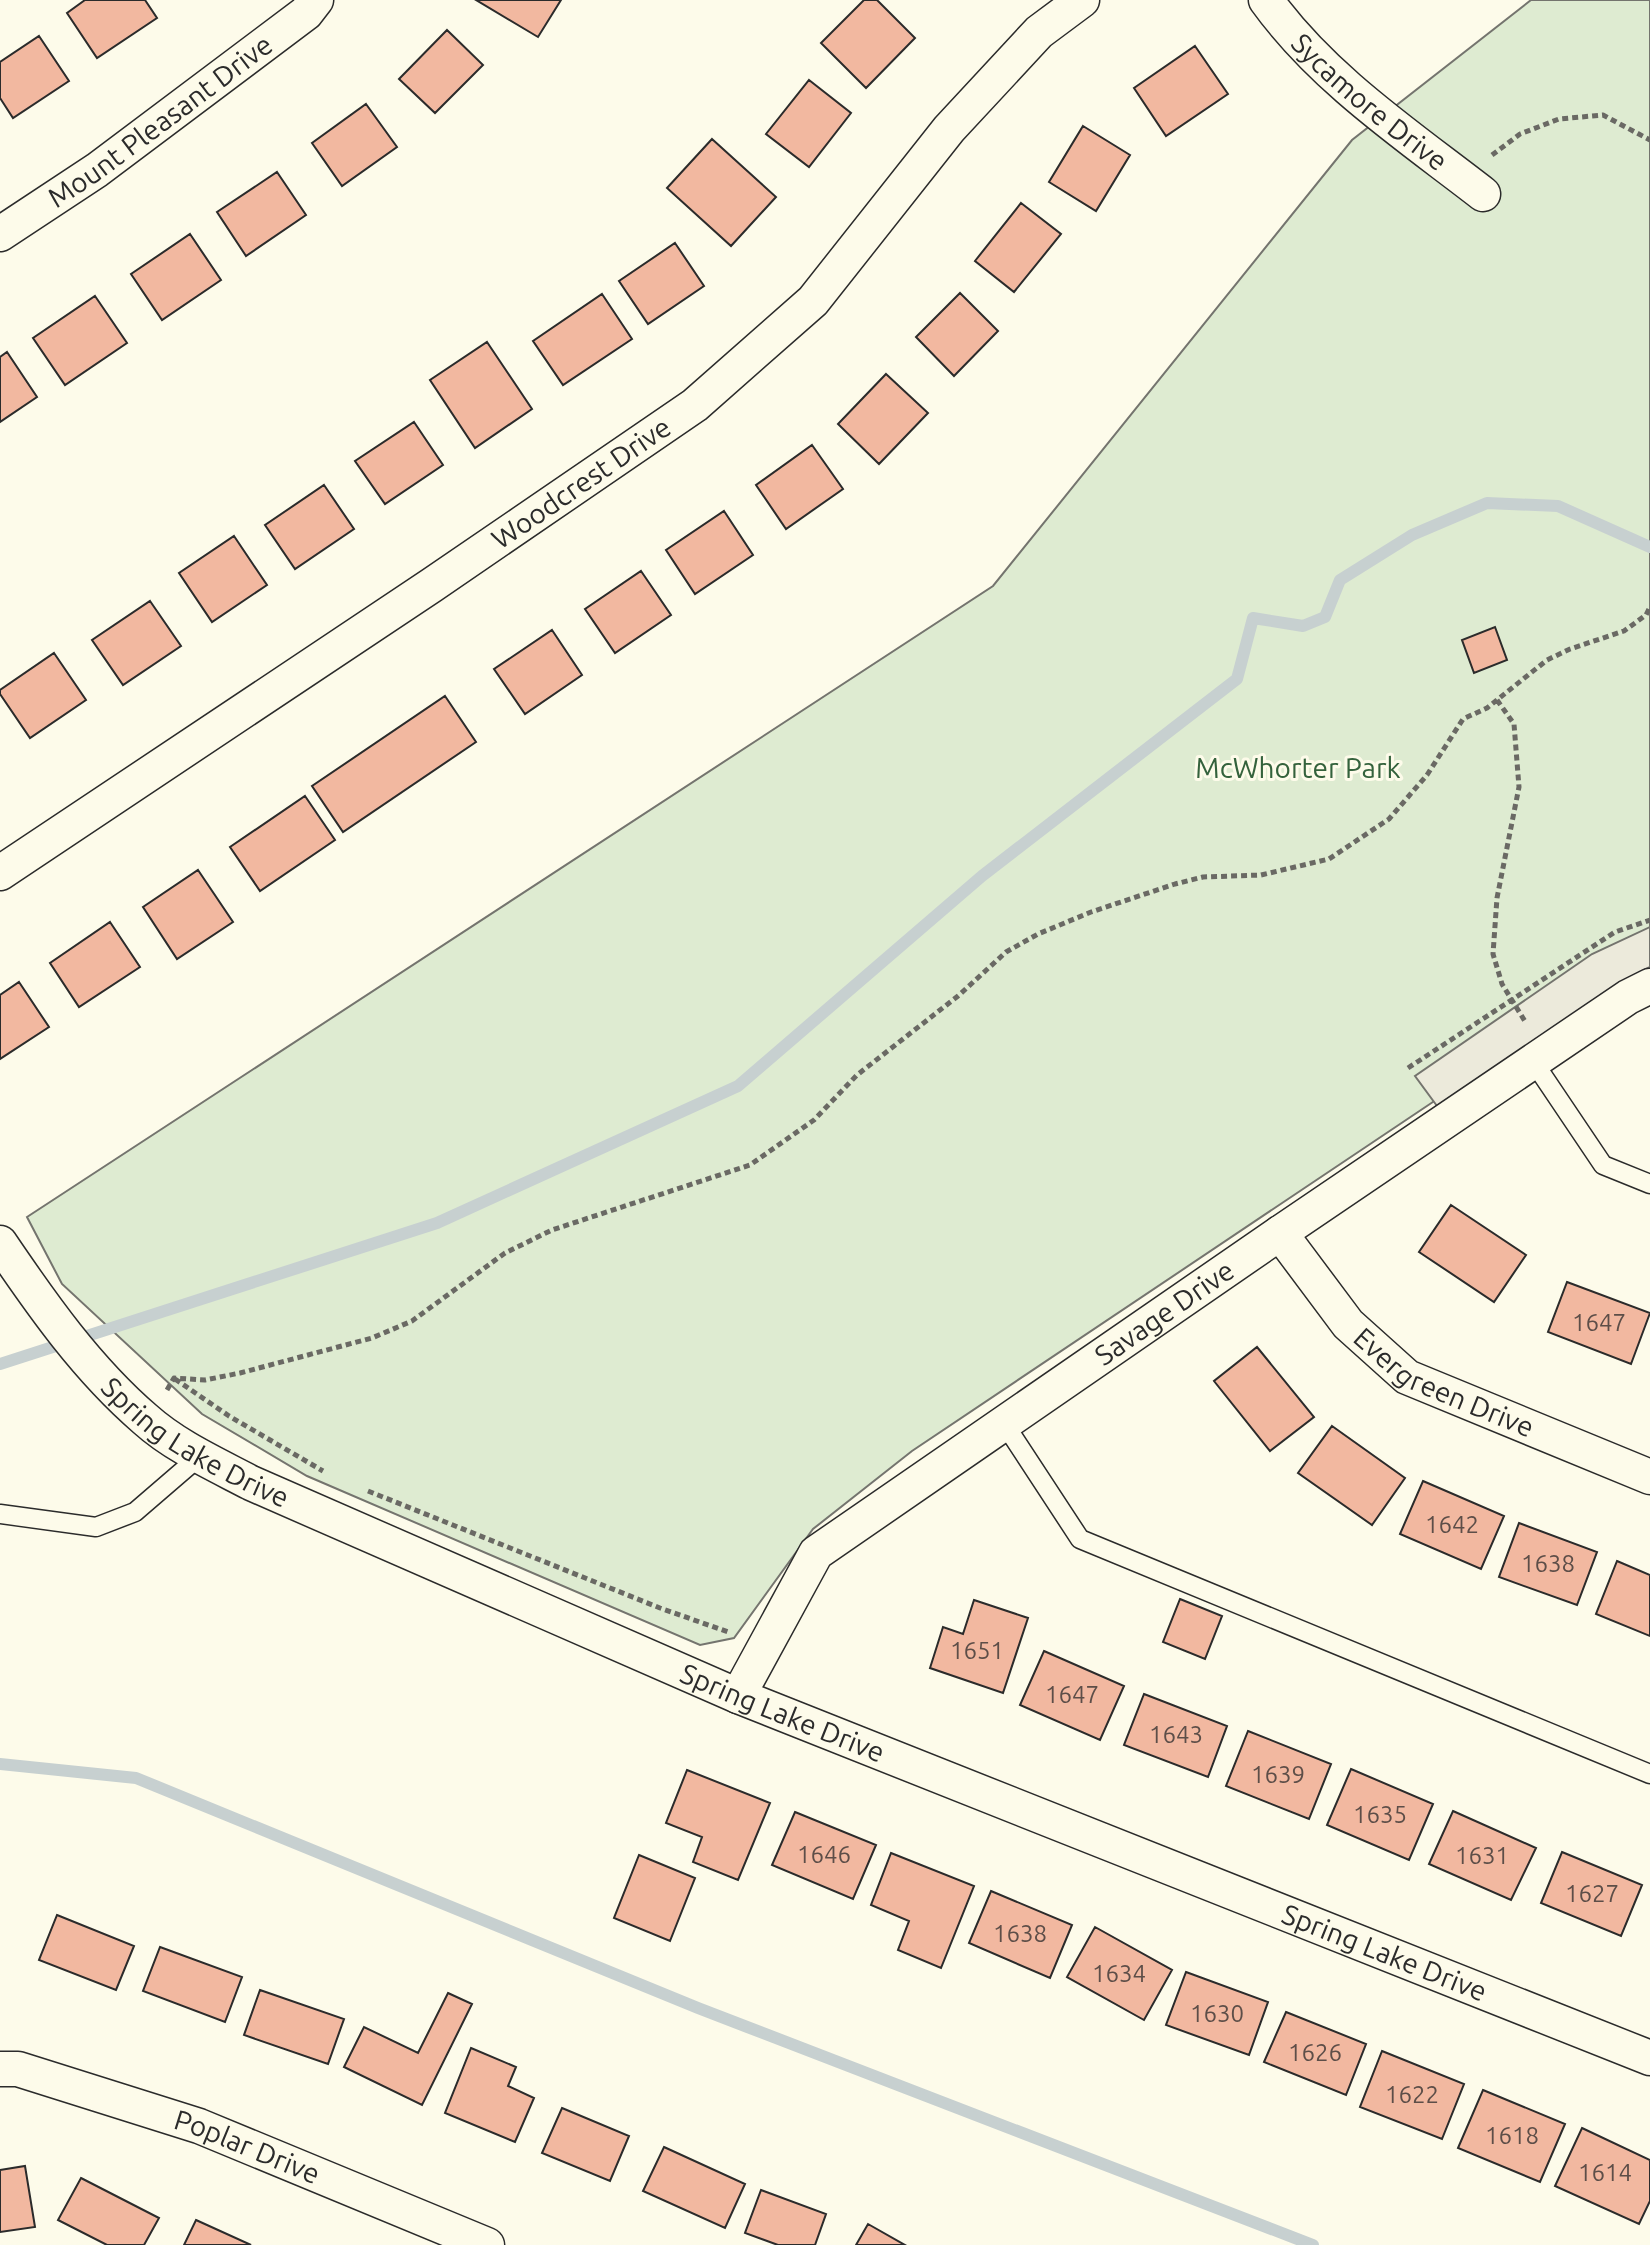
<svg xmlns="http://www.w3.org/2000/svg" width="1650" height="2245" font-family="Ubuntu,sans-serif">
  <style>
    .green { fill: #deebd1; stroke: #74746e; stroke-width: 2 }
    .parking { fill: #eceadb; stroke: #74746e; stroke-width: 2 }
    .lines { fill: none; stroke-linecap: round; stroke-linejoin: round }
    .stream { stroke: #c7d0d0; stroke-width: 12 }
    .building { fill: #f2b8a0; stroke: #2b2b2b; stroke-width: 2 }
    .lane-casing { stroke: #2b2b2b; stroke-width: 21 }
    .street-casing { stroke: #2b2b2b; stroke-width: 37 }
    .path { stroke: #6a6964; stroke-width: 5; stroke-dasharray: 6 4; stroke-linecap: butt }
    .lane { stroke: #fdfbea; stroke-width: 18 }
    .street { stroke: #fdfbea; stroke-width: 34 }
    .labels { text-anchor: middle; stroke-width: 6; stroke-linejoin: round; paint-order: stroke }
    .number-label { font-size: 24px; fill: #5d4e48 }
    .street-label { font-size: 28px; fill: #2b2b2b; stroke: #fdfbea }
    .park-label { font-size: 28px; fill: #34623c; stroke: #fdfbea }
  </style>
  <rect width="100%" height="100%" fill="#fdfbea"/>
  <path class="green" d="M1531,0H1650V964L1621,976L912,1451L813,1529L734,1638L700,1645L307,1476L202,1414L62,1284L27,1217L993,586L1352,140Z"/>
  <path class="parking" d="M1650,927V967L1624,980L1437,1106L1415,1076L1592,954Z"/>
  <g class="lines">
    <path class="stream" d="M0,1364L437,1223L738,1086L982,876L1237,679L1253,618L1303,626L1325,617L1340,580L1412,535L1487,503L1558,506L1650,547
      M0,1764L136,1778L698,2008L1313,2245"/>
  </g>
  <path class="building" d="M85,0H145L157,18L97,58L67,13Z
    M476,0H561L538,37Z
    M864,0H877L915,38L866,88L821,43Z
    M447,30L483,65L435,113L399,79Z
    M39,36L69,81L13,118L0,98V62Z
    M1195,46L1228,94L1166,136L1134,88Z
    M809,80L851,113L809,167L766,134Z
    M366,104L397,147L342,186L312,143Z
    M1083,126L1130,155L1096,211L1049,182Z
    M712,139L776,197L731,246L667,188Z
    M277,172L306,215L246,256L217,212Z
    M1021,203L1061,234L1014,292L975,261Z
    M190,234L221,280L162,320L131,274Z
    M675,243L704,286L648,324L619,281Z
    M960,293L998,331L954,376L916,337Z
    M602,294L632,339L563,385L533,341Z
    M95,296L127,343L65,385L33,338Z
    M487,342L532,409L475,448L430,380Z
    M7,352L37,397L0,422V357Z
    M886,374L928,413L879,464L838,424Z
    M414,422L443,465L385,504L355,461Z
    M812,445L843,489L786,529L756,485Z
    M324,485L354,529L295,569L265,525Z
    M724,511L753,555L695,594L666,550Z
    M234,536L267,585L212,622L179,573Z
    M641,571L671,615L615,653L585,609Z
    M150,601L181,646L123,685L92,640Z
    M1495,627L1507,660L1474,673L1462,640Z
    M552,630L582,675L525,714L494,669Z
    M54,653L86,700L30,738L0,694V690Z
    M445,696L476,742L343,832L312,786Z
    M305,796L335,840L260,891L230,847Z
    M198,870L233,922L177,959L143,907Z
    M110,922L140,967L79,1007L50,963Z
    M19,982L49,1027L0,1059V995Z
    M1451,1205L1526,1255L1494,1302L1419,1252Z
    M1567,1282L1650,1313L1631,1364L1548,1332Z
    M1257,1347L1314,1417L1270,1451L1214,1381Z
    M1332,1426L1405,1478L1372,1525L1298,1473Z
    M1423,1481L1504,1516L1481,1569L1400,1534Z
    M1519,1523L1597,1552L1577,1605L1499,1577Z
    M1617,1561L1650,1575V1636L1596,1614Z
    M1180,1599L1222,1616L1205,1659L1163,1642Z
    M974,1600L1028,1618L1003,1693L930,1668L943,1627L963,1634Z
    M1044,1651L1124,1686L1100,1740L1020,1705Z
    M1144,1694L1227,1726L1208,1777L1124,1745Z
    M1248,1731L1331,1764L1309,1819L1226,1786Z
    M1351,1769L1433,1804L1409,1860L1327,1825Z
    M687,1770L770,1803L738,1880L693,1862L702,1837L666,1823Z
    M1453,1811L1536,1848L1511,1900L1429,1864Z
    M795,1812L876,1845L853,1899L772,1865Z
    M1562,1852L1642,1885L1621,1936L1541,1903Z
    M891,1853L974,1886L941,1968L898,1950L909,1921L871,1905Z
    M639,1855L695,1878L670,1941L614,1918Z
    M991,1891L1072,1925L1050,1978L969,1943Z
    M57,1915L134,1946L116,1990L39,1960Z
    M1095,1927L1172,1970L1144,2020L1067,1977Z
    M160,1947L242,1977L225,2022L143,1991Z
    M1186,1972L1268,2002L1249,2055L1166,2025Z
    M260,1990L344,2019L328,2064L244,2035Z
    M448,1993L472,2004L422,2105L344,2067L364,2027L418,2053Z
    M1286,2012L1366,2044L1346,2095L1264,2062Z
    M471,2048L516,2067L508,2086L534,2098L515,2142L445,2113Z
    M1382,2051L1464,2084L1442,2139L1360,2107Z
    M1483,2090L1565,2124L1540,2182L1458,2148Z
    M562,2108L629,2136L610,2181L542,2153Z
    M1582,2128L1650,2160V2201L1639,2224L1555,2186Z
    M664,2147L745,2184L725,2228L643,2191Z
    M25,2166L35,2227L0,2232V2170Z
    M81,2178L159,2218L144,2245H107L58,2220Z
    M761,2190L826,2214L815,2245H778L745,2233Z
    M196,2220L251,2245H184Z
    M868,2224L905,2245H856Z"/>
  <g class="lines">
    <defs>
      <path id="lane" d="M1533,1061L1603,1165L1650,1184
        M1004,1423L1080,1539L1650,1774
        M0,1514L96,1527L135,1512L200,1456"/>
      <g id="street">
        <path id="s1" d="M1266,0C1323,79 1407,135 1483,194"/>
        <path id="s2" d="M0,234L97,170L306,13L316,0"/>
        <path id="s3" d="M0,873L432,585L695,405L813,301L949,129L1039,32L1082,0"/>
        <path id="s4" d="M1280,1233L1348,1324L1407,1377L1650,1477"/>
        <path id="s5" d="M0,1243C42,1305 87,1369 145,1419C175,1446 215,1464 251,1483L738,1696L1650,2058"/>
        <path id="s6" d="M738,1696L816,1553L1280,1233L1628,997L1650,986"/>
        <path id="s7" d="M0,2069H18L199,2126L487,2245"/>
      </g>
    </defs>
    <use href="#lane" class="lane-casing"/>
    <use href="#street" class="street-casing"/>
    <path class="path" d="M1492,155L1520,134L1559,119L1603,115L1650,140
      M1497,700L1514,724L1519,787L1497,898L1493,954L1502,984L1526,1023
      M1408,1068L1615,932L1650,920
      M175,1379L229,1416L323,1471
      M167,1390L174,1378L205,1380L240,1373L372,1338L412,1321L505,1253L552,1230L750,1165L814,1120L857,1075L958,996L1006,952L1038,934L1091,912L1175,884L1203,877L1261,875L1329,859L1389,819L1427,775L1463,719L1487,708L1547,660L1570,649L1624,631L1646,615L1650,607
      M368,1491L660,1608L731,1633"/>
    <use href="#lane" class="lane"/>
    <use href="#street" class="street"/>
  </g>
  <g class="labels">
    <g class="number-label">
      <text x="1599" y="1331">1647</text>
      <text x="1452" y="1533">1642</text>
      <text x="1548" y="1572">1638</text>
      <text x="977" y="1659">1651</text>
      <text x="1072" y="1703">1647</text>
      <text x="1176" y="1743">1643</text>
      <text x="1278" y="1783">1639</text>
      <text x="1380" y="1823">1635</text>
      <text x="824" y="1863">1646</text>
      <text x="1482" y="1864">1631</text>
      <text x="1592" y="1902">1627</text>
      <text x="1020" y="1942">1638</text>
      <text x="1119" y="1982">1634</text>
      <text x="1217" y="2022">1630</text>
      <text x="1315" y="2061">1626</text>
      <text x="1412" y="2103">1622</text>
      <text x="1512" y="2144">1618</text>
      <text x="1605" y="2181">1614</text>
    </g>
    <g class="street-label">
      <text dy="10" stroke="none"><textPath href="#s1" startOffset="146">Sycamore Drive</textPath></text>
      <text dy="10" stroke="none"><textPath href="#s2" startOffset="196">Mount Pleasant Drive</textPath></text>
      <text dy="10" stroke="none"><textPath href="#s3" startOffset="700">Woodcrest Drive</textPath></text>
      <text dy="10" stroke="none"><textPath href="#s6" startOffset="586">Savage Drive</textPath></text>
      <text dy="10" stroke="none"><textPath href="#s4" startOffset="228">Evergreen Drive</textPath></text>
      <text dy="10" stroke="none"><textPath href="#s5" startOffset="284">Spring Lake Drive</textPath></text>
      <text dy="10" stroke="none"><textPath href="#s5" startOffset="932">Spring Lake Drive</textPath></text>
      <text dy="10" stroke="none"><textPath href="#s5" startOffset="1580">Spring Lake Drive</textPath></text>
      <text dy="10" stroke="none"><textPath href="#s7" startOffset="260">Poplar Drive</textPath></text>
    </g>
    <g class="park-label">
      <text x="1298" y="778">McWhorter Park</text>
    </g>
  </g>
</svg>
